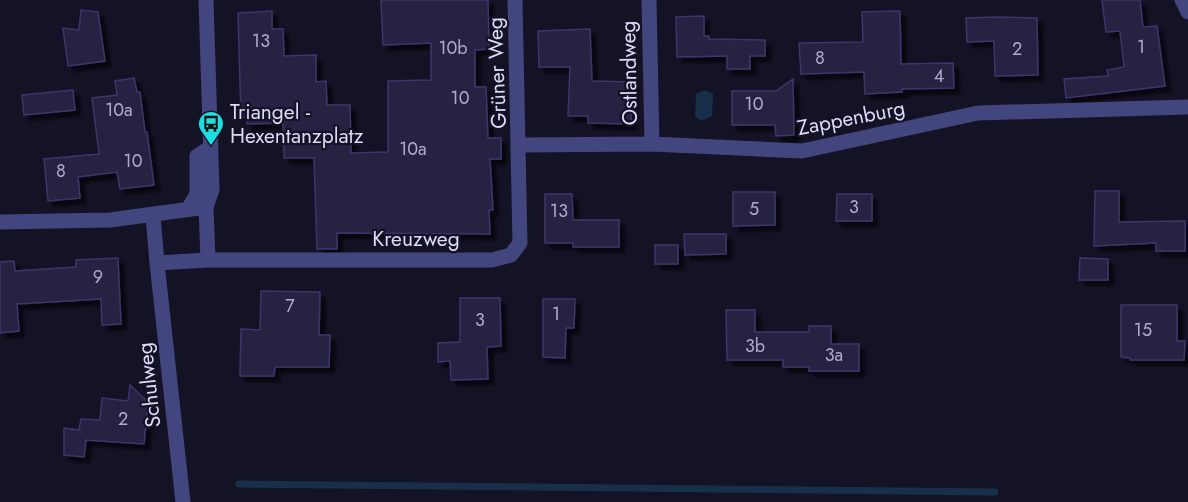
<svg xmlns="http://www.w3.org/2000/svg" width="1188" height="502" font-family="Jost,sans-serif">
  <style>
    .water { fill: #172f49 }
    .lines { fill: none; stroke-linecap: round; stroke-linejoin: round }
    .stream { stroke: #172f49; stroke-width: 7 }
    .building { fill: #252143; stroke: #3c366c; stroke-width: 1.5; filter: url(#shadow) }
    .minor { stroke: #43467e; stroke-width: 15 }
    .labels { text-anchor: middle; stroke-width: 4.5; stroke-linejoin: round; paint-order: stroke }
    .number-label { font-size: 18px; fill: #aeaccc }
    .street-label { font-size: 21px; fill: #dcdbfa; stroke: #141225 }
    .poi-label { font-size: 21px; fill: #dcdbfa; stroke: #141225; text-anchor: start }
  </style>
  <defs>
    <filter id="shadow"><feDropShadow dx="5.5" dy="5.5" stdDeviation="1.5" flood-color="#0009"/></filter>
  </defs>
  <rect width="100%" height="100%" fill="#141225"/>
  <path class="water" d="M705,90L713,94L712,116L702,121L695,117L696,94Z"/>
  <g class="lines">
    <path class="stream" d="M239,484L995,492"/>
  </g>
  <path class="building" d="M381,0H488L489,49L475,50V87H486L488,138H501V159H490L493,210H489L490,234L337,233V249H317L314,158H284L283,123L247,124V117H241L238,13L272,11V29H283L284,56L316,55V82L326,81L327,105H350L351,153L388,152V81L431,80V43L383,45Z
    M1102,0H1140L1143,27L1157,26L1165,86L1066,98L1064,79L1108,76L1107,70L1124,67L1120,31L1106,32Z
    M81,10L98,12L105,61L68,66L63,28L79,30Z
    M900,11L901,64L953,63L954,88L902,89V92L865,94L864,72L801,74L799,43L863,42L862,12Z
    M704,16V36H709V39L765,40V56H750V69H727V56L677,57L676,17Z
    M996,17L1037,18L1038,75L995,76L994,41L967,42L966,18Z
    M590,29L592,81L632,82L631,124L588,123V116H568L570,67H539L538,31Z
    M134,78L137,92H140L145,132H147L154,185L120,189L117,172L78,177L80,198L48,201L44,159L99,154L92,98L117,95L115,81Z
    M793,79L794,135L776,136L775,125H732V91H776Z
    M73,90L75,110L24,115L22,95Z
    M1095,191H1119V222L1185,221V251H1156V243L1094,246Z
    M733,192H775V225L733,226Z
    M545,194H572L573,220H619V247H573V243H545Z
    M837,194H872V221H836Z
    M684,234H726V254L685,255Z
    M655,245H678V264H655Z
    M118,258L121,324L102,325L101,299L17,304L19,331L0,333V262L14,261L15,271L76,267V260Z
    M1080,258L1108,259V280H1079Z
    M261,291L320,292L319,335H330L329,367H275L274,376H240L241,329L260,330Z
    M460,298H500L501,346L487,347L488,379L451,380L450,361L438,362V343L460,342Z
    M543,299H575L574,328H566L565,358L543,357Z
    M1121,305H1177V341H1185L1184,360H1130V358L1121,357Z
    M726,310H755V332H809V326H831V344H859V371H809V367H783V360H727Z
    M130,385L148,402L144,444L86,440L84,457L64,455V428L79,430L81,419L100,420L102,398L128,401Z"/>
  <g class="lines">
    <path class="minor" d="M649,0L652,144
      M1182,0L1188,12
      M520,145L652,144L802,151L978,113L1188,107
      M188,209L197,194V156L211,147
      M153,216L157,263L208,260L206,207L212,190L206,0
      M0,222L110,220L206,207
      M208,260H492L511,255L520,243L515,0
      M157,263L183,502"/>
  </g>
  <defs>
    <symbol id="bus-pin" viewBox="-11 -11 22 30"><path d="M0 17L-7.5 6A9.5 9.5 0 1 1 7.5 6Z" fill="#1fdee2" stroke="#141225"/><path d="M-5-6H5V4H4V6H2V4H-2V6H-4V4H-5ZM-3.5-4V0h7V-4ZM-3.5 1.2v1.5H-2V1.2ZM2 1.2v1.5H3.5V1.2Z" fill="#111"/></symbol>
  </defs>
  <g fill-rule="evenodd">
    <use href="#bus-pin" x="196" y="109" width="30" height="40"/>
  </g>
  <g class="labels">
    <g class="number-label">
      <text x="261" y="47">13</text>
      <text x="1141" y="53">1</text>
      <text x="453" y="54">10b</text>
      <text x="1017" y="55">2</text>
      <text x="820" y="64">8</text>
      <text x="939" y="82">4</text>
      <text x="460" y="104">10</text>
      <text x="754" y="110">10</text>
      <text x="119" y="116">10a</text>
      <text x="413" y="155">10a</text>
      <text x="133" y="167">10</text>
      <text x="61" y="177">8</text>
      <text x="854" y="213">3</text>
      <text x="754" y="215">5</text>
      <text x="559" y="217">13</text>
      <text x="98" y="283">9</text>
      <text x="290" y="312">7</text>
      <text x="556" y="320">1</text>
      <text x="480" y="326">3</text>
      <text x="1143" y="336">15</text>
      <text x="755" y="352">3b</text>
      <text x="834" y="361">3a</text>
      <text x="123" y="425">2</text>
    </g>
    <g class="street-label">
      <text transform="translate(497 73) rotate(-92)" y="7">Grüner Weg</text>
      <text transform="translate(629 73) rotate(-91)" y="7">Ostlandweg</text>
      <text transform="translate(851 118) rotate(-11)" y="7">Zappenburg</text>
      <text x="416" y="246">Kreuzweg</text>
      <text transform="translate(149 385) rotate(-96)" y="7">Schulweg</text>
    </g>
    <g class="poi-label">
      <text x="230" y="119">Triangel -<tspan x="230" dy="24">Hexentanzplatz</tspan></text>
    </g>
  </g>
</svg>
